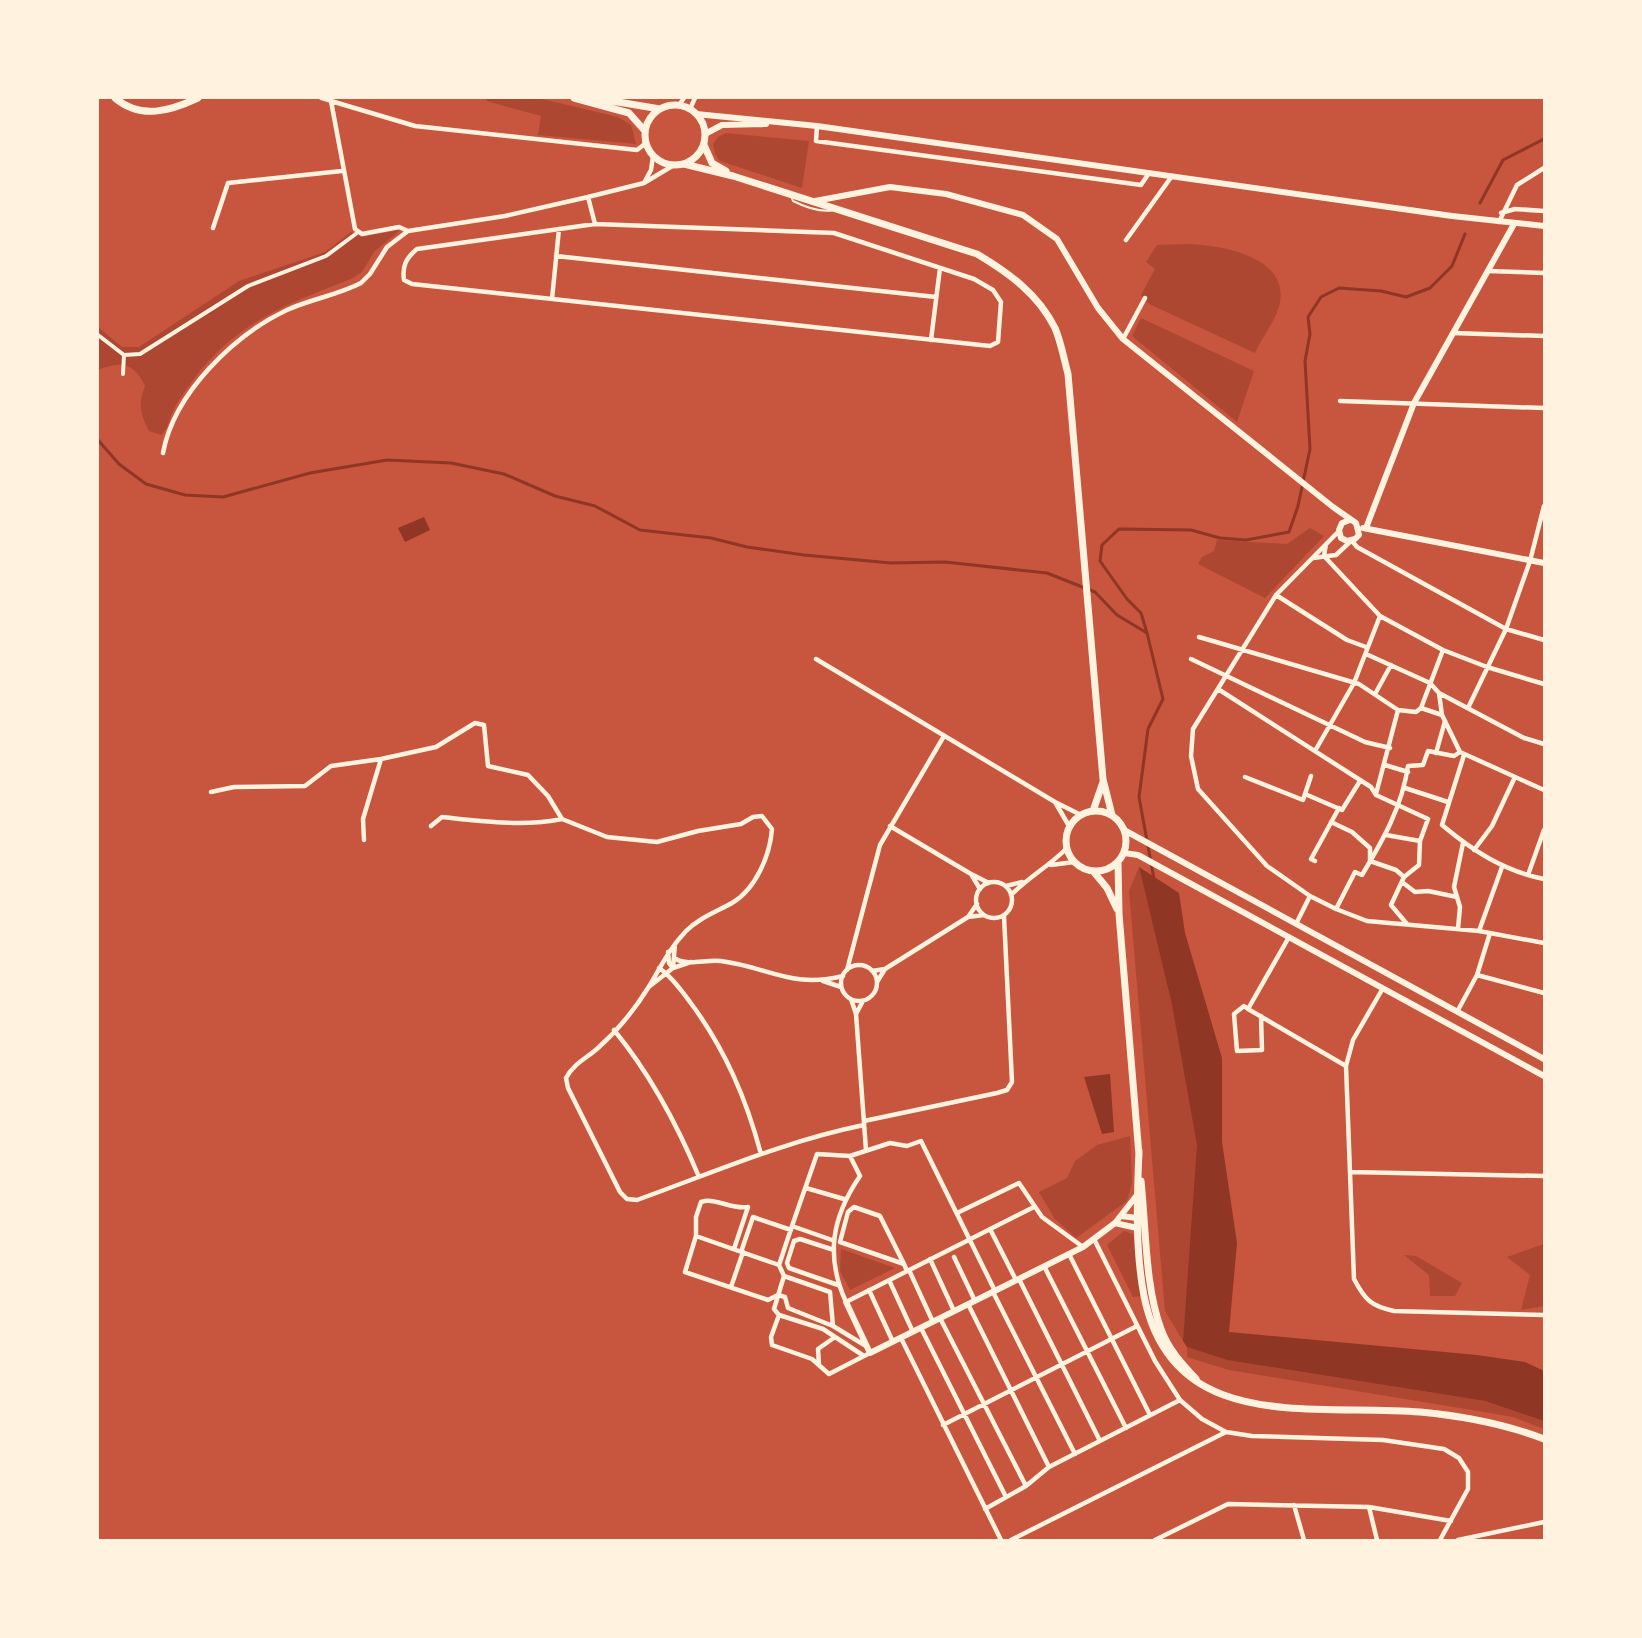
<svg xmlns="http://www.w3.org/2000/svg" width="1642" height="1638" font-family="Lato,sans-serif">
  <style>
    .green { fill: #ae4732 }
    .water { fill: #8f3625 }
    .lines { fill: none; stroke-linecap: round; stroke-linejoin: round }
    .stream { stroke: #8f3625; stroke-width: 3 }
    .service { stroke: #fff3e0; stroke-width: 2 }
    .pedestrian { stroke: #fff3e0; stroke-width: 4 }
    .minor { stroke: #fff3e0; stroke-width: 4.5 }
    .tertiary { stroke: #fff3e0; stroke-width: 6 }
    .secondary { stroke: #fff3e0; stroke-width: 7 }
  </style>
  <rect width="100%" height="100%" fill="#c8553d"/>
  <path class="green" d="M487,98H538L618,117L631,125L636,144L538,135L541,116L486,101Z
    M726,133L809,141L802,188L720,161L715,154L713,144L718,137Z
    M400,230L374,252L362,272L351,279C287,304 236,322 193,380C186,390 178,400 173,411C169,419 168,430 161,435L149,431C140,414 138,404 145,386C134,362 120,361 98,370V327L122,347H139L239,281L325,252L351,232L361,237Z
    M1188,244C1220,245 1288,256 1280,302C1277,320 1262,336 1255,353L1149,304L1141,295L1155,269L1146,262L1157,245Z
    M1141,318L1254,371L1237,422L1132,336Z
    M1310,528L1324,536L1265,598L1198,564L1202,557L1214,551L1217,540L1287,544Z
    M1139,867L1173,1009L1198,1145L1183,1341L1165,1311L1129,891Z
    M1130,1136L1132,1183L1127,1201L1076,1238L1054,1218L1039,1192L1067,1178L1075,1161L1097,1145Z
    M1124,1231L1133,1234L1144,1296L1133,1297L1107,1245Z
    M1544,1244V1306L1521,1310L1530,1275L1507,1257Z
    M841,1249L895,1268L850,1290L840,1271Z
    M1404,1255L1416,1256L1462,1283L1455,1296H1430L1429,1275Z
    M1187,1347L1227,1360L1485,1401L1544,1421V1429L1513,1417L1490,1413L1229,1370L1187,1357Z"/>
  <path class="water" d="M424,517L430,530L405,542L398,528Z
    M1139,867L1179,893L1185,933L1222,1058V1142L1237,1243L1229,1332L1477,1355L1525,1362L1544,1371V1421L1485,1401L1227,1360L1187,1347L1183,1341L1197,1145L1172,1005Z
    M1110,1074L1114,1132L1102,1134L1084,1077Z"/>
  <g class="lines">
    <path class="stream" d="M1480,203L1503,160L1544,139
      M98,440L119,464L146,484L185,495L223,497L310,473L387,460L451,463L504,474L555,496L595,506L640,530L711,538L747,547L804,555L891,563L945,562L1047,573L1095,592L1117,615L1147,633L1163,699L1148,729L1139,797L1154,879
      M1147,633L1141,613L1127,599L1100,561L1102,545L1119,529L1191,530L1220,538L1246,540L1289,532L1298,506L1310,449L1305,361L1310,334L1308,317L1321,297L1339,288L1381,291L1406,297L1430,288L1452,266L1465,234"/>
    <path class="service" d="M791,196L793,201C805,207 821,213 834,210"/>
    <path class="pedestrian" d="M321,98L331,101
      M98,335L124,355L140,354L248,286L326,256L357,233
      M123,374L124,355"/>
    <path class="minor" d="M679,105L684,98
      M690,109L695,98
      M817,126L816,141L1141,185L1149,173
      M645,181L651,170L653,156
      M588,197L595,224
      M1501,213L1515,209L1544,211
      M1499,222L1517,185L1544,168
      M595,224L834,233L974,279L993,290L1001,302L998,342L990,346L412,284L404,280C402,266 406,258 417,249Z
      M213,228L228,183L342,171
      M408,231L399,227L362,234L355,229L331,101L415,126L637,150L646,143
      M1126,240L1172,176
      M556,256L936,297
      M1488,271L1544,273
      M552,299L559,229
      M1453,333L1544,336
      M1123,339L1145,298
      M931,340L940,268
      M1340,401L1544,408
      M163,453C174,393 234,335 287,310C311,299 338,295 361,283L370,274L387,247L408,231L505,216L588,197L644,183L674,165
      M1339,531L1276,595L1193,729L1191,756L1198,789L1267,866L1310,896L1336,909L1367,921L1479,931L1544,943
      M1352,541L1357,547L1506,629L1544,640
      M1326,544L1324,556L1380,616L1443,650L1487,667L1544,684
      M1313,558L1336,555L1351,541
      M1276,595L1347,640L1366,647
      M1199,637L1359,684L1398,710L1416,712L1421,708
      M1366,654L1430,683L1439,693L1524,738L1544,744
      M816,659L1055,802L1081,815
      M1191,659L1365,742L1390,748
      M1218,689L1371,787L1376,795L1428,819L1420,841L1419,865L1404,877L1391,905L1407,924
      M1439,693L1442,715L1460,752L1544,790
      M1375,694L1391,665
      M1421,708L1443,650
      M1421,708L1442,715
      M1468,708L1506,629L1530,561L1544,506
      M1315,751L1354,683L1380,616
      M1436,753L1445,721
      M1464,755L1442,825C1473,851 1504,871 1544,879
      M1385,765L1408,772
      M1245,777L1303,800L1311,776
      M1405,788L1448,802
      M211,792L234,787L305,786L331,766L381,759L436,747L475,723L484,725L488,766L528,775L548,796L562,819L607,837L657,842L698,831L741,824L753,817L762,816L772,829C770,855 756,889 732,903C716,912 699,918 686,931C668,950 661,967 648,988C635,1009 617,1031 598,1048C587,1058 573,1064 566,1078L568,1088L620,1192L627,1199L637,1200C712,1173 785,1141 864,1125
      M1305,794L1342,810L1360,781
      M1376,794L1398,710
      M1055,802L1069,826
      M1331,822L1352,832L1370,848V861L1396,870L1404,877
      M431,826L442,817C480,821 523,827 562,819
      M890,826L971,874
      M1386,835L1420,841
      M364,840L363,819L381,759
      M1474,850L1492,826L1515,777
      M1315,861L1311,859L1339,808
      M1051,865L1074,862
      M1528,875L1544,830
      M1402,882L1415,892L1428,891L1457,897
      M976 900a18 18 0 1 1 36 0a18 18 0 1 1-36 0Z
      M1006,886L1022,882
      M980,889L971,874L989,883
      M1011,895C1029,877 1049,866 1066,849
      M977,904L968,917L984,915
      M1336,909L1355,872L1362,875C1383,840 1402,807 1408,766L1423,765L1428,751L1454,756L1460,752
      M1296,924L1310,896
      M1458,929L1460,907L1454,887L1463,843
      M1479,931L1502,867
      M668,952L669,963L673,968L691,962
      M676,959C688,966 707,959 721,961C768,967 792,989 843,976
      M841 983a18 18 0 1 1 36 0a18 18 0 1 1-36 0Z
      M659,968C671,976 681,990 690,1002C725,1049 746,1098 761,1154
      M885,969L968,917
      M847,970L880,845L944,736
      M872,971L885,969L877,982
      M1477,975L1544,993
      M823,981L841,987
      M650,986L673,968L675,944
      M1383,988L1353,1040L1346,1066L1354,1279C1365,1300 1371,1306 1394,1311L1544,1315
      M851,999L856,1014L863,1001
      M1248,1009L1346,1066
      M1248,1009L1244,1006L1234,1014L1237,1051L1262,1050L1261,1016
      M1248,1009L1289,937
      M1457,1012L1477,975L1490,933
      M856,1014L866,1150
      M614,1030C651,1075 677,1124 699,1177
      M864,1121L997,1093L1007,1090L1012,1082L1004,916
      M850,1156L860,1176C832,1217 825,1256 846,1302L1034,1207
      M1350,1172L1544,1176
      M806,1188L844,1199
      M957,1213L1019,1183L1042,1217L1083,1247
      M792,1226L779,1265L784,1276L774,1309L779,1315L823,1329L864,1356
      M990,1229L1016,1280
      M696,1236V1217L701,1202C716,1197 731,1210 748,1207L734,1249
      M1094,1239L1155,1361L1180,1400L1202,1419L1226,1432L1252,1436L1383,1440L1444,1449L1459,1458L1468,1472V1489L1440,1540
      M832,1240L792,1226L817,1154L850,1156L890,1143L907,1146L921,1141L995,1291
      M834,1250L800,1239L794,1241L787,1263L789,1268L838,1285
      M741,1252L753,1217L791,1230
      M1069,1254L1150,1415
      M954,1257L975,1301
      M930,1259L954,1311
      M904,1264L840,1242L848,1212L854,1207L880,1216L904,1264L907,1271
      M1044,1266L1126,1428
      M909,1270L933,1322
      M1019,1279L1100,1441
      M889,1280L913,1332
      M731,1287L743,1252
      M869,1290L893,1342
      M993,1292L1075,1454
      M778,1295L768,1300L685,1272L696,1236L779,1265
      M778,1295L785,1297L788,1308L833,1326L830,1292L784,1276
      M968,1304L1049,1467
      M779,1315L771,1337L772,1345L812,1359L829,1374L870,1353
      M940,1318L1026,1486
      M833,1326L866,1346
      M921,1328L1006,1497
      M901,1338L1001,1540
      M819,1365L818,1349L835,1337
      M943,1425L1137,1326
      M1294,1505L1304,1540
      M1369,1507L1377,1540
      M985,1509L1026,1486L1049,1467L1180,1400
      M1011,1540L1226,1432
      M1155,1540L1228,1504L1369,1507L1451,1521
      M1458,1540L1544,1522"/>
    <path class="tertiary" d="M696,114L817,126L1452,216L1544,226
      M705,134L722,125L766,124
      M815,201L890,187L946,194L1023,215L1057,239L1098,308L1123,339L1333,507L1356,523L1359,535L1355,539L1347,541L1341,538L1339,530L1342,523L1350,520
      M1363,528L1544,563
      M1366,528L1414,403L1514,224
      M1124,830L1544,1059
      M1124,853L1138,855L1544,1076
      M1121,1216L1137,1218L1139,1221
      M1115,1223L1137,1228
      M846,1302L870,1353L1083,1247L1115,1223L1137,1195"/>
    <path class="secondary" d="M115,98C141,120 170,111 198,98
      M574,98L629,113L645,131
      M594,98L660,109
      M645 135a30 30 0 1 1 60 0a30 30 0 1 1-60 0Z
      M704,145L712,163L726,171
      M684,164L733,176L977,254C1009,273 1038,294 1055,328C1061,342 1064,359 1068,374L1103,779L1112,815
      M1093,811L1103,782
      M1066 841a30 30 0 1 1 60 0a30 30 0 1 1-60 0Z
      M1118,862L1119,914L1139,1155
      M1093,871L1107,888L1117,909
      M1139,1151C1137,1199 1135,1249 1144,1296C1172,1436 1315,1403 1420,1412C1463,1416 1505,1424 1544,1439
      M1141,1181C1146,1227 1145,1286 1161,1329C1168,1349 1182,1364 1196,1379"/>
  </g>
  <rect width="1642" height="1638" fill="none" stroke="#fff3e0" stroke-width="198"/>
</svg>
